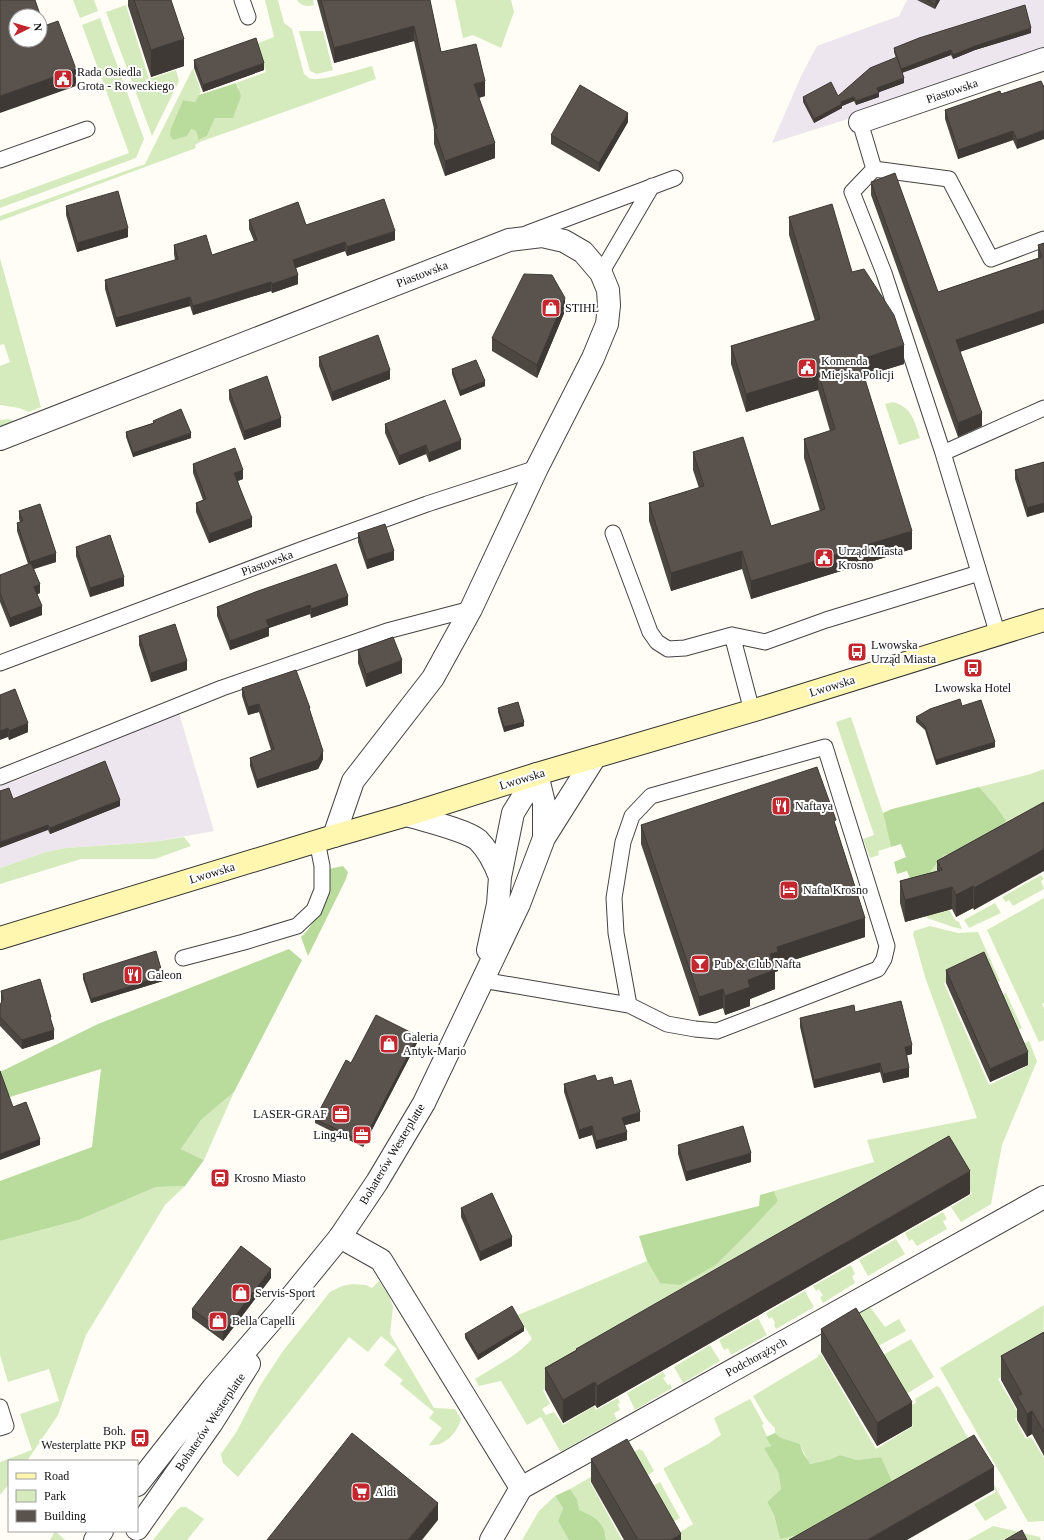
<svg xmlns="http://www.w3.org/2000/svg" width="1044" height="1540" font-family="Georgia,serif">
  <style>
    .industrial { fill: #eee6ef }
    .green { fill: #d5ebbd }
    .forest { fill: #b9dc9c }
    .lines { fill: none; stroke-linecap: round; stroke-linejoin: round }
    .service-casing { stroke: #444; stroke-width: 17 }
    .minor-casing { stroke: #444; stroke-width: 24 }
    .tertiary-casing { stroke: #444; stroke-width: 24 }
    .secondary-casing { stroke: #333; stroke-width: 24 }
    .service { stroke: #fff; stroke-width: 15 }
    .minor { stroke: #fff; stroke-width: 22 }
    .tertiary { stroke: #fff; stroke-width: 22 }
    .secondary { stroke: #fff6b0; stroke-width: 22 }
    .wall { fill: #4d4742 }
    .shaded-wall { fill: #3f3936 }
    .building { fill: #5a524d; stroke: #3f3936; fill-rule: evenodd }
    .labels { text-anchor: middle; stroke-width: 4; stroke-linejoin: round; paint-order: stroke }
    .poi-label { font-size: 12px; fill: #111; stroke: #fff; text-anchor: start }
    .street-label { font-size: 12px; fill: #111; stroke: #fff }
  </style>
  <rect width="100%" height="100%" fill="#fffdf5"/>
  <path class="industrial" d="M907,0H1044V52L870,112L772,143L802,74L817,46L899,16Z
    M179,713L214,831L153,842L66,848L46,852L0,868V786L28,776Z"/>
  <path class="green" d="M73,0H94L98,11L80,18Z
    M265,0H278L284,23L292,29L304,74C306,75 307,77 309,78C317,83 361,69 372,66L376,79L200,142L195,145L196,148L0,221V216L145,164L193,68L201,92L195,102L183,100L171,128L191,129L196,131L200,140L207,136L215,118L239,88L236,83L266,72L256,44L274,37Z
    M297,0H313L314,5C307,7 301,6 297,0Z
    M455,0H511L514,12L501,48L473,35L463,38Z
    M126,5L149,79L176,70L179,81L152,136L106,12Z
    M100,18L144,139L136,158L0,208V200L129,153L82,25Z
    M299,31H323L333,70L317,74L310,71Z
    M0,258L41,407L29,412L19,408L0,405V366L10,362L4,344L0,345Z
    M893,402C913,408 914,421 920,438L899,445L885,404Z
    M9,419L15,421L0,427V420Z
    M851,717L883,813L891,847L878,851L879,855L870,858L863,839L874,835L836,722Z
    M1044,769V821L934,882L955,920L959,922L962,929L953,927L927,918L918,893L926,891L929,873L944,855L969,852L995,805L979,787L1031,774Z
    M184,837L191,846L155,859H81L0,884V868L46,852L66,848L153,842Z
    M1041,875L1044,879L1041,881L1044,889L1013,906L1009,900L1006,902L1002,897Z
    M1044,898V1003L1042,1004L1044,1009V1040L1039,1042L987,930Z
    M995,903L1001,913L969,928L964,920Z
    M930,926L958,933L978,932L1000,981L995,983L984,964L944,983L989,1085L1029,1065L1020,1045L1029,1041L1037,1061L1002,1145L991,1204L961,1222L951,1207L972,1194L950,1156L543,1390L550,1404L542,1409L546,1415L554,1412L563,1425L594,1406L596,1410L618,1398L620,1403L618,1404L620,1410L614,1413L617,1420L562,1451H560L541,1417L527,1425L501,1381L479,1386L475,1379C494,1367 517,1356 532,1339L518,1315L647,1261L660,1283L716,1265L753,1228L778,1201L774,1191L874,1162L867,1140L977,1118L926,980L913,934L914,931Z
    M1006,993L1022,1028L1017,1031L998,996Z
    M234,1092L204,1160L181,1149L201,1120Z
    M185,1186L165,1205L86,1335L58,1415L27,1461H9V1484L0,1495V1462L32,1450L20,1414L59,1401L49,1369L8,1382L0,1355V1241L79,1220L156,1187Z
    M943,1212L947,1219L943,1221L947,1229L917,1246L912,1239L909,1241L905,1233Z
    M896,1239L905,1254L868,1276L859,1260Z
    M851,1265L855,1274L852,1276L855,1283L823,1303L820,1297L823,1296L819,1289L816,1291L813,1286Z
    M379,1281L389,1296L393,1307L390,1334L434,1408L455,1409L461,1419C457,1433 445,1447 429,1445L442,1428L429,1418L434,1412L400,1384L403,1380L384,1365L397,1349L381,1336L368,1352L349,1337L238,1477L223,1463L221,1454L237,1431L260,1386L283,1351L330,1292L342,1286L352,1284L366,1285L372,1288Z
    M805,1291L814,1307L776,1329L774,1325L775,1323L772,1317L769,1319L766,1313Z
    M1044,1305L1043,1354L998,1379L1020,1416L1015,1419L1026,1439L1031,1437L1044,1458V1521L1028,1522L940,1368Z
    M870,1307L885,1327L899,1319L906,1331L869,1351L852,1317Z
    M758,1318L767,1335L731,1355L728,1348L724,1350L719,1340Z
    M911,1339L934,1377L898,1399L874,1360Z
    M710,1345L720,1361L683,1383L674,1367Z
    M821,1354L876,1449L913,1426L902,1407L909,1406L916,1403L915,1399L937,1386L940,1388L1007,1508L985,1521L974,1504L996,1492L974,1456L827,1540H674L672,1537L693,1524L664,1470V1468L708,1444L721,1435L714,1418L750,1399L764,1424L762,1425L771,1446L765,1448L778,1472L781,1489L767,1502L774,1515L780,1539L881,1457L857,1460L840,1455L831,1459L809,1464L800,1444L778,1437L775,1433V1428L767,1420L753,1396L818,1357V1355Z
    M663,1372L666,1376L663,1378L668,1385L670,1384L672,1388L635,1410L627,1393Z
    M639,1449L643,1451L654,1471L648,1475L649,1477L639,1482L627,1460L590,1482L622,1540H606V1535L588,1514L578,1510L577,1499L570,1489Z
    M660,1482L680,1518L673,1522L644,1491Z
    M555,1496L563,1508L558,1521L570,1540H522L539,1511Z
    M181,1507H186L204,1519L187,1540H153L177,1510Z
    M993,1526L1040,1537L1041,1540H968Z
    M55,1531L65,1540H50Z"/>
  <path class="forest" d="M236,83L241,96L233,118H215L207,136L199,140L196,131L191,129L187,136L173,140L170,135L171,128L183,100L195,102L199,95Z
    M979,787L995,805L1006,821L991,837L969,852L944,855L929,873L926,891L916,894L907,871L897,874L894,862L906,857L901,844L891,847L883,813L892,809Z
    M343,866L348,872L346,879L308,956L301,937C320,921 323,892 329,869Z
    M289,949L302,960L234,1092L201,1120L181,1149L204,1160L185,1186L156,1187L79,1220L0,1241V1181L92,1147L101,1069L0,1100V1072L98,1024Z
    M774,1191L778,1201L753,1228L716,1265L680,1285L660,1283L647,1261L639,1236L759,1206L760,1195Z
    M775,1433L779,1437L800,1444L803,1453L810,1464L831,1459L840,1455L857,1460L881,1457L893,1484L813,1531L780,1539L774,1515L767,1502L781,1489L778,1472L764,1448L771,1446L766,1437Z
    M570,1489L577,1499L579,1510C593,1516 605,1522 606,1540H569L558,1521L563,1508L555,1496Z"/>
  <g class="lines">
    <defs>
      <path id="service" d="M242,0L248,17
        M860,122L874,169L852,192L884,273L943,453
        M0,160L87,129
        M874,169L949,179L991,259L1044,239
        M528,233L675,178
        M601,273L652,186
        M613,533L650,632L657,642L668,649L685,648L732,635L765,642L826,620L979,573
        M732,635L752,711
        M998,635L943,453L1044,408
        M0,663L303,549L427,504L537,468
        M0,777L222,688L387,631L471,609
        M183,958L244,942L297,926L314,910L322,890V866L317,841
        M482,980L629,1005L667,1024L695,1029L717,1031L878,969L884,959L887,946L825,747L651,796L632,816L623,842L614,898L616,933L629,1005
        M0,1407L6,1426L0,1428"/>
      <path id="minor" d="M860,122L1044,59
        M0,439L509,240L542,236L564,241L583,252L601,273L608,290L609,305L607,324L593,358L537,468L471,609L433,678L353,781L334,836
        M340,1237L381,1260L521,1488
        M491,1540L521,1488L1044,1197"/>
      <path id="tertiary" d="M407,815C423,820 466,830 478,840C488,850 495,864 500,877
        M544,838L595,757
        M488,950L498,904L500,877L513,813L537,774
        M137,1485L213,1388L278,1313L340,1237L377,1182L424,1103L519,904L544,838V803L537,774
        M137,1529L211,1424L249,1364
        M95,1540L102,1531"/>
      <path id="secondary" d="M0,938L334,836L407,815L537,774L768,706L1044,620"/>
    </defs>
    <use href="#service" class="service-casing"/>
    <use href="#minor" class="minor-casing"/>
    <use href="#tertiary" class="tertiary-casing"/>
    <use href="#secondary" class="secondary-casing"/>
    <use href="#service" class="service"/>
    <use href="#minor" class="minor"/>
    <use href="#tertiary" class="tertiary"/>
    <use href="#secondary" class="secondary"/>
  </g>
  <path class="wall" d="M128,0H171L184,66L151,77L128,6Z
    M317,0H430L441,52L485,96L479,98L495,158L445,176L434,144V129L414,41L334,63Z
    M917,0H940L935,9Z
    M1031,33L975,50L953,59L951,55L902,73L904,83L879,92V97L856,105L854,101L842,106V108L814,123L803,102V97L838,96L896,58L894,52V48Z
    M194,60L264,70L203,92L194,68Z
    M1041,81L1017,149L1013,140L958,159L945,119V110L1001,94Z
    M628,122L599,172L551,144V135Z
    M871,182L938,292L1038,258V245L1044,243V323L960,352L982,426L958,437L871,195Z
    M66,206L128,237L77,252L66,215Z
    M789,217L852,272L904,364L864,376L912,549L751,599L742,569L671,591L649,521V503L699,488L693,470V452L771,526L820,511L804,458V439L830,431L818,390L746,412L731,364V346L815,321L789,235Z
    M249,220L306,225L395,240L347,256L345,251L296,268L298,284L272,293L271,291L193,315L190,306L116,327L105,289V280L175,260L174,254V245L212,255L254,241L249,229Z
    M565,311L537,378L492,351V338Z
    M319,357L390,379L332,401L319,366Z
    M452,369L485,386L460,396L452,374Z
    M229,390L281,427L244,440L229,399Z
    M153,421L191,438L133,457L126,437V432L153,423Z
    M385,424L461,449L429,462L426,454L399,465L385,433Z
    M1044,462V512L1027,517L1015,479V470Z
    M193,464L243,479L238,481L252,527L209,543L196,512V503L203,500L193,473Z
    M19,511L56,562L34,569L40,593L37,594L42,615L10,627L0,602V575L28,564L17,531V523L20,522L19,519Z
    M358,533L394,560L367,569L358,542Z
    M76,547L124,586L90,597L76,556Z
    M258,591L348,605L311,618L310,614L269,628V636L230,650L217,616V607Z
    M139,636L187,670L151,682L139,645Z
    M358,650L402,673L366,687L358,663Z
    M242,688L310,712L323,759L318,769L257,788L250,766V758L271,750L259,712L248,715L242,696Z
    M0,695L28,732L9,740L8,737Z
    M962,706L995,747L936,765L925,730L916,722V717Z
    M498,708L524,726L504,732L498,712Z
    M13,799L120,806L50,834L48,830Z
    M1044,802L974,910L973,908L956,917L952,909L905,922L900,903V881L937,871V861Z
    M641,825L836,826L865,937L778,965V971L775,972V989L750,999V1006L725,1015L723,1008L699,1016L641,844Z
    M946,970L1028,1065L990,1082L946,983Z
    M83,974L163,981L91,1003L83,979Z
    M1,991L51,1023L54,1039L22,1049L0,1026V1005L1,1003Z
    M855,1012L912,1054L907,1055L909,1077L883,1083L880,1072L814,1088L800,1027V1018Z
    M418,1041L363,1147L315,1123V1119L351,1063Z
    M597,1081L640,1121L625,1125L627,1140L596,1149L592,1135L579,1139L564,1092V1084Z
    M678,1145L751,1162L686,1181L678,1154Z
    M970,1194L597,1408L595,1405L563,1423L545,1390V1368L576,1350V1349Z
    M461,1208L512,1246L480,1261L461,1217Z
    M271,1278L223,1341L192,1318V1309Z
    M821,1329L912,1426L877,1446L821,1352Z
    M524,1331L478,1360L465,1338V1334Z
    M1044,1332V1456L1032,1434L1027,1437L1017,1420V1409L1001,1380V1356Z
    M591,1459L681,1540H624L591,1482Z"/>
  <path class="shaded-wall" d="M937,0H940L935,9V4Z
    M414,26V41L334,63V48Z
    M1031,28V33L975,50L953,59V55L975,46Z
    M184,39V66L151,77V50Z
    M951,50V55L901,73V69Z
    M264,63V70L203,92V85Z
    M76,69V86L0,113V96Z
    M904,78V83L877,93V88Z
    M485,81V96L474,99V84Z
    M879,93V97L856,105V101Z
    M854,97V101L842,106V108L814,123V119L841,102Z
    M628,113V122L599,172V163Z
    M1044,130V139L1017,149V140Z
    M1013,131V140L958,159V150Z
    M495,143V158L445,176V161Z
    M128,228V237L77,252V243Z
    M395,231V240L347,256V247Z
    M345,242V251L293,269V260Z
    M298,275V284L272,293V284Z
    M271,282V291L193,315V306Z
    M190,297V306L116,327V318Z
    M565,298V311L537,378V365Z
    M1044,310V323L956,353V340Z
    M904,345V364L859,378V360Z
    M390,370V379L332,401V392Z
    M818,372V390L746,412V394Z
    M485,381V386L460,396V391Z
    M982,413V426L958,437V423Z
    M281,418V427L244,440V431Z
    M191,433V438L133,457V453Z
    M461,440V449L429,462V453Z
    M426,445V454L399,465V456Z
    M243,470V479L234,482V473Z
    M1044,503V512L1027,517V508Z
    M252,518V527L209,543V534Z
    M912,531V549L751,599V581Z
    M394,551V560L367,569V560Z
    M742,551V569L671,591V573Z
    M56,553V562L30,570V562Z
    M124,577V586L90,597V588Z
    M40,584V593L34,596V587Z
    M348,596V605L311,618V609Z
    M310,605V614L269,628V636L230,650V641L266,620Z
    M42,606V615L10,627V618Z
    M402,660V673L366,687V674Z
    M187,661V670L151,682V673Z
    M259,704V712L248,715V707Z
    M524,722V726L504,732V727Z
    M28,723V732L9,740V731Z
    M8,728V737L0,740V731Z
    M995,742V747L936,765V760Z
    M323,751V759L318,769L257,788V780Z
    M120,800V806L50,834V828Z
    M48,825V830L0,848V842Z
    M1044,849V871L974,910V888Z
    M973,886V908L956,917V895Z
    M952,887V909L905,922V900Z
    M865,918V937L778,965V971L775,972V989L750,999V1006L725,1015V996L748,980L777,947Z
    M163,976V981L91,1003V999Z
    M723,989V1008L699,1016V997Z
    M54,1030V1039L22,1049V1040Z
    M418,1036V1041L363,1147V1142Z
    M912,1045V1054L905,1056V1047Z
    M1028,1052V1065L990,1082V1069Z
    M880,1063V1072L814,1088V1080Z
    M909,1068V1077L883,1083V1074Z
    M640,1112V1121L622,1126V1118Z
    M592,1126V1135L579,1139V1130Z
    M627,1132V1140L596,1149V1141Z
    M40,1139V1145L0,1160V1154Z
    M751,1153V1162L686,1181V1172Z
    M970,1171V1194L597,1408V1386Z
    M512,1237V1246L480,1261V1252Z
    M271,1269V1278L223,1341V1332Z
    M524,1327V1331L478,1360V1355Z
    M595,1382V1405L563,1423V1400Z
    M912,1402V1426L877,1446V1423Z
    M1032,1411V1434L1027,1437V1414Z
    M994,1467V1490L907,1540H867Z
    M438,1503V1520L422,1540H408Z
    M681,1534V1540H671Z"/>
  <path class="building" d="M0,0H35L44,26L58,21L76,69L0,96ZM16,16H40V40H16Z
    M134,0H171L184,39L151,50Z
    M321,0H430L441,52L476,44L485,81L474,84L495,143L445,161L434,129L437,128L414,26L334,48Z
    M927,0H937L935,4Z
    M1025,5L1031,28L975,46L953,55L951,50L901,69L894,48L919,38Z
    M256,38L264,63L203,85L194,60Z
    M897,57L904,78L877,88L879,93L856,101L854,97L841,102L842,104L814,119L803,97L831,82L838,96L870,68Z
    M1041,81L1044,87V86V130L1017,140L1013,131L958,150L945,110L1000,91L1001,94Z
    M580,85L628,113L599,163L551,135Z
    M895,173L938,292L1042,257L1038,245L1044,243V310L956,340L982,413L958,423L871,182Z
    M118,191L128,228L77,243L66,206Z
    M384,199L395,231L347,247L345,242L293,260L298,275L272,284L271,282L193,306L190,297L116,318L105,280L178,259L174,245L206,235L212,255L257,240L249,220L298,202L306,225Z
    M832,204L852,272L864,269L894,315L904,345L859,360L912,531L751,581L742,551L671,573L649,503L704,486L693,452L743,437L771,526L825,509L804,439L835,429L818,372L746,394L731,346L820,319L789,217Z
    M524,274L552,275L565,298L537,365L492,338Z
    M378,335L390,370L332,392L319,357Z
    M476,360L485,381L460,391L452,369Z
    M267,376L281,418L244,431L229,390Z
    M445,400L461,440L429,453L426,445L399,456L385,424Z
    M181,409L191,433L133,453L126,432L154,423L153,421Z
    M235,448L243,470L234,473L252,518L209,534L196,503L206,499L193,464Z
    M1044,462V503L1027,508L1015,470Z
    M40,504L56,553L30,562L17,523L23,521L19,511Z
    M385,524L394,551L367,560L358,533Z
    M110,535L124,577L90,588L76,547Z
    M31,563L40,584L34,587L42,606L10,618L0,593V575Z
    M336,564L348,596L311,609L310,605L266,620L269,627L230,641L217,607L258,591Z
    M175,624L187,661L151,673L139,636Z
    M393,637L402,660L366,674L358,650Z
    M296,670L310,708H309L323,751L318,760L257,780L250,758L274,749L259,704L248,707L242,688Z
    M15,689L28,723L9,731L8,728L0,731V695Z
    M960,699L962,706L981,700L995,742L936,760L925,726L916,717L930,709Z
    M518,702L524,722L504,727L498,708Z
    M105,761L120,800L50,828L48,825L0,842V791L9,788L13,799Z
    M817,767L836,820L834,821L865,918L777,947L778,952L770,954L775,970L748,980L750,987L725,996L723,989L699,997L641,825Z
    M1044,802V849L974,888L973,886L956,895L952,887L905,900L900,881L942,870L937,861Z
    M156,951L163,976L91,999L83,974Z
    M984,952L1028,1052L990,1069L946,970Z
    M40,979L51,1017H50L54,1030L22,1040L0,1017V1005L3,999L1,991Z
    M901,1001L912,1045L905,1047L909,1068L883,1074L880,1063L814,1080L800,1018L854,1005L855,1012Z
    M376,1015L418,1036L363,1142L315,1119L346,1060L351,1063Z
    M0,1071L13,1107L26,1102L40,1139L0,1154Z
    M595,1075L597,1081L612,1077L614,1085L631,1080L640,1112L622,1118L627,1132L596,1141L592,1126L579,1130L564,1084Z
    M743,1126L751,1153L686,1172L678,1145Z
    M949,1136L970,1171L597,1386L595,1382L563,1400L545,1368L577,1350L576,1349Z
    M492,1193L512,1237L480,1252L461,1208Z
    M241,1246L271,1269L223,1332L192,1309Z
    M512,1306L524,1327L478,1355L465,1334Z
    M856,1308L912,1402L877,1423L821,1329Z
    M1044,1332V1432L1032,1411L1027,1414L1017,1396L1022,1394L1001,1356Z
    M352,1433L438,1503L408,1540H267Z
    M974,1435L994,1467L867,1540H789Z
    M627,1439L681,1534L671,1540H638L591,1459Z
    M1022,1530L1027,1540H1005Z"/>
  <defs>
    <symbol id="civic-square" viewBox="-11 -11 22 22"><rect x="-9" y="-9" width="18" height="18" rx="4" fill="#c4262e" stroke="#fff"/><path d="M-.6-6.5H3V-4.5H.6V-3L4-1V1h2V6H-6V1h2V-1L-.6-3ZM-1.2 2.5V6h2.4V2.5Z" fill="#fff"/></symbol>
    <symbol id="shop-square" viewBox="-11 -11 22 22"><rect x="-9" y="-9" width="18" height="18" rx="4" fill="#c4262e" stroke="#fff"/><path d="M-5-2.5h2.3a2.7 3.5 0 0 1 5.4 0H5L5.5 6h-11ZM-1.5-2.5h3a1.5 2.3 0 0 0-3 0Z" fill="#fff"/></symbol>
    <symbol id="bus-square" viewBox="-11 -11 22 22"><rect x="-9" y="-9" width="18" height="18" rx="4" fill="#c4262e" stroke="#fff"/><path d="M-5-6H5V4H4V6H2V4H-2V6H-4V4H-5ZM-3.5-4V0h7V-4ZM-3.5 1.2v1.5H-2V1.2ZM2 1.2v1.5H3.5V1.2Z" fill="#fff"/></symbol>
    <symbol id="restaurant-square" viewBox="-11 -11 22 22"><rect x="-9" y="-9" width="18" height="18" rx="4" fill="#c4262e" stroke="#fff"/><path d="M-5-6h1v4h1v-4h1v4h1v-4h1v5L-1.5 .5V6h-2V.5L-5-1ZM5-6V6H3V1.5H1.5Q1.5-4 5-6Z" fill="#fff"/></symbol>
    <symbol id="hotel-square" viewBox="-11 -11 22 22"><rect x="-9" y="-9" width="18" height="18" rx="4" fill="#c4262e" stroke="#fff"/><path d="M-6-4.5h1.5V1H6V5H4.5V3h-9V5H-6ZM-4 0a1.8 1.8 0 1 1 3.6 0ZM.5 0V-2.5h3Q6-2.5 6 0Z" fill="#fff"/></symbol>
    <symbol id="bar-square" viewBox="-11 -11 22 22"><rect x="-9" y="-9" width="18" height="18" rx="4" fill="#c4262e" stroke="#fff"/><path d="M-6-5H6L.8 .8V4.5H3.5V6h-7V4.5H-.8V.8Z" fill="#fff"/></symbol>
    <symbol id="office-square" viewBox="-11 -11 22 22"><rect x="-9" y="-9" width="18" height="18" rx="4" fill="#c4262e" stroke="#fff"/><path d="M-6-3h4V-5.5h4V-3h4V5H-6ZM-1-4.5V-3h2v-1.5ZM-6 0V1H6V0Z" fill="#fff"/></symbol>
    <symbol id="station-square" viewBox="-11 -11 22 22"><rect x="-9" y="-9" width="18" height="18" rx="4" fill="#c4262e" stroke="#fff"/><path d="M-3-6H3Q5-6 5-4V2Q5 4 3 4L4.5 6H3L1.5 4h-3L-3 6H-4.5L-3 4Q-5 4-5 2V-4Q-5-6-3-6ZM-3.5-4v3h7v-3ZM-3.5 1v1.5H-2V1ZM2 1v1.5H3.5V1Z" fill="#fff"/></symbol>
    <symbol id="supermarket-square" viewBox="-11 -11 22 22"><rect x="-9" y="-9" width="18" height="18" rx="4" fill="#c4262e" stroke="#fff"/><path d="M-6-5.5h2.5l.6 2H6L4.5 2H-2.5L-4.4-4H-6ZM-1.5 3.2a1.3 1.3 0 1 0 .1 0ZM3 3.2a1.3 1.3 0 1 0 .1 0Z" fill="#fff"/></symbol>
  </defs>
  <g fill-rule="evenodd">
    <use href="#civic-square" x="52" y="68" width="22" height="22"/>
    <use href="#shop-square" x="540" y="297" width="22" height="22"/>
    <use href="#civic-square" x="796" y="357" width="22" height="22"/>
    <use href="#civic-square" x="813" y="547" width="22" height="22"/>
    <use href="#bus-square" x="846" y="641" width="22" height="22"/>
    <use href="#bus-square" x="962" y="657" width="22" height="22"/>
    <use href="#restaurant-square" x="770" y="795" width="22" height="22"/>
    <use href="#hotel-square" x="778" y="879" width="22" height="22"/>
    <use href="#bar-square" x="689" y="953" width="22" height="22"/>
    <use href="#restaurant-square" x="122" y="964" width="22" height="22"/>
    <use href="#shop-square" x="378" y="1033" width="22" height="22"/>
    <use href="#office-square" x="330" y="1103" width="22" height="22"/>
    <use href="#office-square" x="351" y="1124" width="22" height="22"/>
    <use href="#station-square" x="209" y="1167" width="22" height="22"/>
    <use href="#shop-square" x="230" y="1282" width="22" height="22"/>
    <use href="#shop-square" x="207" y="1310" width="22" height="22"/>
    <use href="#bus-square" x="129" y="1427" width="22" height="22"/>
    <use href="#supermarket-square" x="350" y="1481" width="22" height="22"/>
  </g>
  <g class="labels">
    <g class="poi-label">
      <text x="77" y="76">Rada Osiedla<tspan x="77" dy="14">Grota - Roweckiego</tspan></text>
      <text x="565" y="312">STIHL</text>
      <text x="821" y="365">Komenda<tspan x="821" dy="14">Miejska Policji</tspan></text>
      <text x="838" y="555">Urząd Miasta<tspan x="838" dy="14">Krosno</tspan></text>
      <text x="871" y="649">Lwowska<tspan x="871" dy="14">Urząd Miasta</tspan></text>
      <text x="973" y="692" text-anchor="middle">Lwowska Hotel</text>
      <text x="795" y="810">Naftaya</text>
      <text x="803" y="894">Nafta Krosno</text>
      <text x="714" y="968">Pub &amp; Club Nafta</text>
      <text x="147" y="979">Galeon</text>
      <text x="403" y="1041">Galeria<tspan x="403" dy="14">Antyk-Mario</tspan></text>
      <text x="327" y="1118" text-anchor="end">LASER-GRAF</text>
      <text x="348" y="1139" text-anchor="end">Ling4u</text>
      <text x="234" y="1182">Krosno Miasto</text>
      <text x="255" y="1297">Servis-Sport</text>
      <text x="232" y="1325">Bella Capelli</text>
      <text x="126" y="1435" text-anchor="end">Boh.<tspan x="126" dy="14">Westerplatte PKP</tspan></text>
      <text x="375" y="1496">Aldi</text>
    </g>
    <g class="street-label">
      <text transform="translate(952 91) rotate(-19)" y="4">Piastowska</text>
      <text transform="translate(422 274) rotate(-21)" y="4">Piastowska</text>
      <text transform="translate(267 563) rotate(-20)" y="4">Piastowska</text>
      <text transform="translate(832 686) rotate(-17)" y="4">Lwowska</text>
      <text transform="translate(522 779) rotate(-17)" y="4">Lwowska</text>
      <text transform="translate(212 873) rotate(-17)" y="4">Lwowska</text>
      <text transform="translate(392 1154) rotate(-59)" y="4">Bohaterów Westerplatte</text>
      <text transform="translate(756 1357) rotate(-29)" y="4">Podchorążych</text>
      <text transform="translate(210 1422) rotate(-56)" y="4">Bohaterów Westerplatte</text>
    </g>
  </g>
  <rect x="8" y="1460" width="130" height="72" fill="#ffffff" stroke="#a0a0a0"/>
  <rect x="16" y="1473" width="20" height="6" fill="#fff6b0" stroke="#a0a0a0"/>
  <text x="44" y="1480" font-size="12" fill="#111111">Road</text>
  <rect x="16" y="1490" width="20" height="12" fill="#d5ebbd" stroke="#a0a0a0"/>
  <text x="44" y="1500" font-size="12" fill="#111111">Park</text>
  <rect x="16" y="1510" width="20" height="12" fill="#5a524d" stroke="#a0a0a0"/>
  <text x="44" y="1520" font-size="12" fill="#111111">Building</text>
  <g transform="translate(28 28) rotate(85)"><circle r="19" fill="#ffffff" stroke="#a0a0a0"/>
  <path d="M0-3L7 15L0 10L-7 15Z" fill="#c4262e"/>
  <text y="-6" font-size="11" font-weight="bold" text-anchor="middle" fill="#111111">N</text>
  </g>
</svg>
